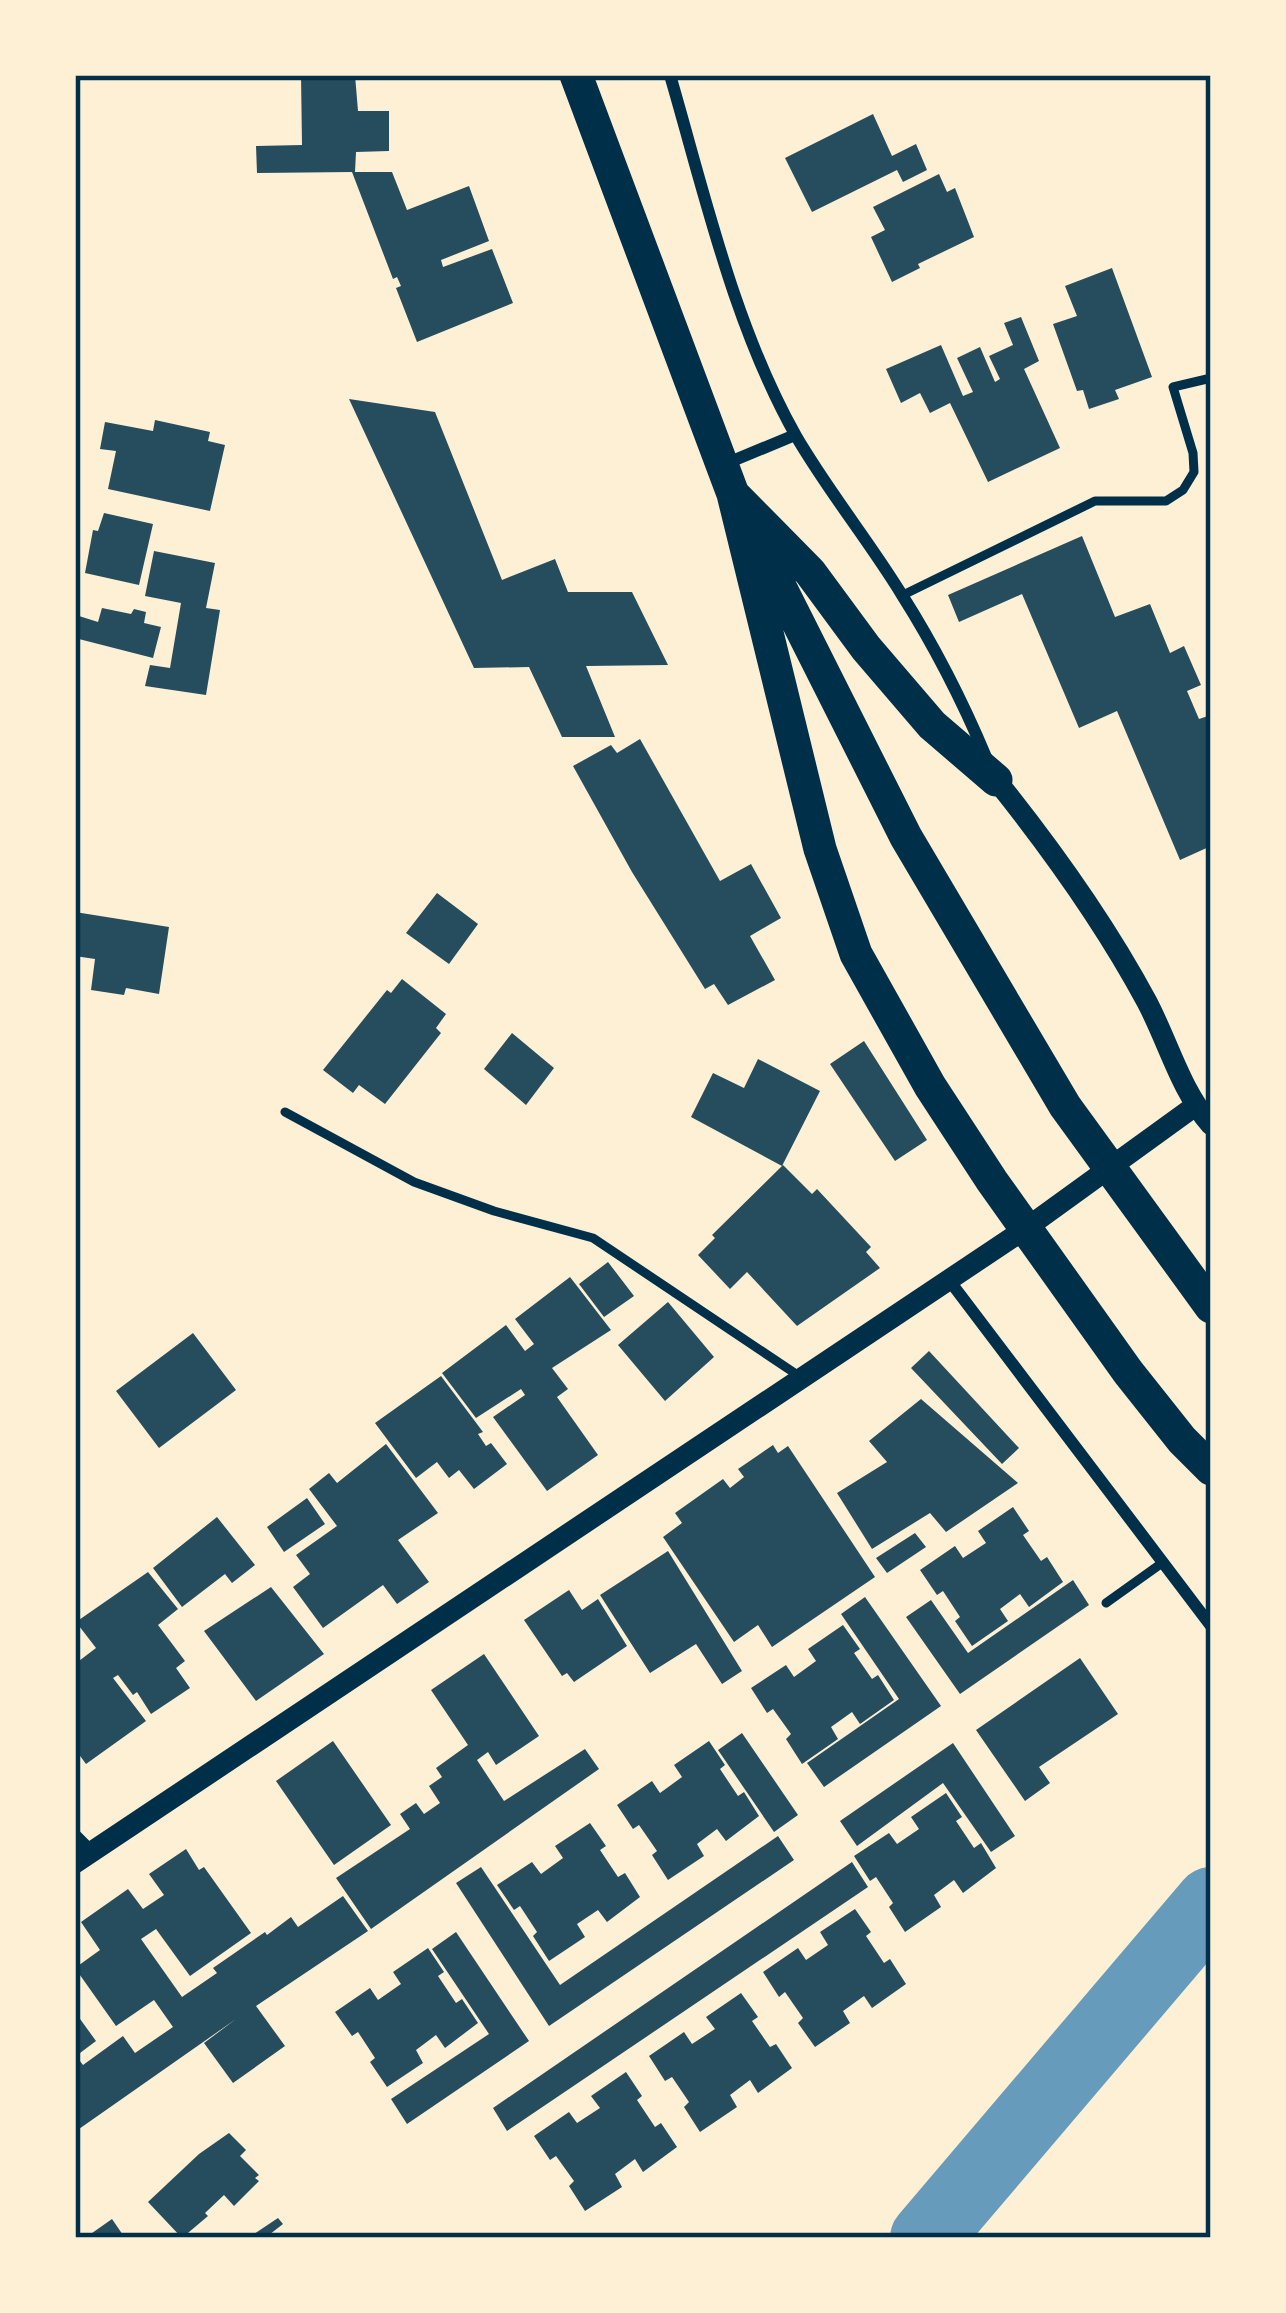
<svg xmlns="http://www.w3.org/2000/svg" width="1286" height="2313" font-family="Manrope,sans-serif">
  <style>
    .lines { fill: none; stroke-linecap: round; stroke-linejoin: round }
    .river { stroke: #669bbc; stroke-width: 72 }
    .building { fill: #264d5e }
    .service { stroke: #003049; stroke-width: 9 }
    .minor { stroke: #003049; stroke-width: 12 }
    .tertiary { stroke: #003049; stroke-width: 21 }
    .trunk { stroke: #003049; stroke-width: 33 }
    .neatline { fill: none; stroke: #003049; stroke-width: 4.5 }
  </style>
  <rect width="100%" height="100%" fill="#fdf0d5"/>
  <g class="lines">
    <path class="river" d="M926,2238L1211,1903"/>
  </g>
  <path class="building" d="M301,75H355L358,111H389V151L356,152L355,172H392L407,210L469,186L489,241L441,260L443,267L492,249L513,303L417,342L396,288L401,286L397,277L393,279L352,172L257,173L256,146L302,145Z
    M873,114L892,156L916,144L927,170L903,182L897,170L812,212L785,158Z
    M939,174L947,192L955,188L974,237L918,264L920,268L892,282L871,237L885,230L873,207Z
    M1112,268L1152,377L1115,390L1119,399L1089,409L1083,390L1077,391L1053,324L1077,316L1065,286Z
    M1021,317L1039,361L1024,369L1060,448L988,482L950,403L930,413L920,393L901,403L886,369L941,345L963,396L973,392L957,358L980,347L995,382L1000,379L989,356L1013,345L1004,323Z
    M349,399L435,412L502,580L555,559L568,592H632L668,665L586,666L615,737H562L529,667L474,668Z
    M155,420L210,432L208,441L225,445L210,511L108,489L116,451L100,449L105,422L153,431Z
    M104,513L153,524L139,585L85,573L93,530L98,531Z
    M1082,536L1115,617L1150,604L1170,653L1184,646L1201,685L1187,691L1199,719L1211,715V846L1180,860L1117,711L1079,728L1022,594L959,622L948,595Z
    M154,551L215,563L206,608L220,610L206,695L145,686L150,665L170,668L181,603L145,596Z
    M102,608L131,614L134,609L146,612L144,623L161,627L153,658L75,638L79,616L98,622Z
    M640,739L720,881L751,864L781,918L750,936L775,980L728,1005L714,984L705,989L632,872L573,766L611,745L617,753Z
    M437,893L478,924L449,964L406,933Z
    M75,912L169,927L159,994L126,988L124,995L91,990L95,959L75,956Z
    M402,979L446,1014L436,1028L441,1033L385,1104L359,1085L353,1093L323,1070L387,990L391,993Z
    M512,1033L554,1068L526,1105L484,1069Z
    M864,1041L927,1140L895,1161L830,1064Z
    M758,1059L820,1091L782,1166L691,1117L713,1073L744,1088Z
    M783,1165L812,1194L817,1189L871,1247L866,1252L880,1268L797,1326L747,1272L730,1289L698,1255L715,1238L712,1235Z
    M608,1262L634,1296L604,1317L579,1284Z
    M570,1277L611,1330L552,1368L568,1389L557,1397L598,1455L547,1491L493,1417L525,1395L521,1389L476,1418L442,1373L506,1325L525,1351L534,1344L515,1319Z
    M668,1302L714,1357L665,1401L618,1345Z
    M193,1333L236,1390L159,1448L116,1391Z
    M929,1351L1019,1448L1002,1464L911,1368Z
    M441,1376L483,1432L478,1434L486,1446L491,1443L507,1464L474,1489L459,1470L449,1478L437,1462L416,1478L375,1423Z
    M921,1399L1018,1483L946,1532L930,1513L872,1549L837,1493L887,1462L869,1441Z
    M386,1444L438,1513L398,1540L429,1582L397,1604L383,1585L323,1628L293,1587L310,1574L296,1555L337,1526L309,1489L329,1473L337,1483Z
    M773,1445L778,1453L788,1446L875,1577L772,1647L758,1625L734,1642L663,1537L682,1523L675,1513L723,1479L730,1488L744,1477L738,1469Z
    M307,1498L325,1524L284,1552L267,1527Z
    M1013,1507L1029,1531L1023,1535L1041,1561L1047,1557L1063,1582L1029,1607L1020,1594L1000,1609L1008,1621L972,1646L955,1621L960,1617L943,1591L937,1595L920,1570L955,1546L963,1558L986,1543L978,1531Z
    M217,1517L255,1565L232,1583L225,1574L182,1607L153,1568Z
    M915,1533L926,1547L887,1573L876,1558Z
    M668,1551L742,1671L722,1684L696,1644L650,1673L600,1595Z
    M148,1572L178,1609L158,1625L185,1661L176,1668L190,1688L151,1714L137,1692L133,1695L118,1675L113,1678L146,1721L86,1764L75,1749V1664L96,1648L76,1622Z
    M1073,1580L1089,1605L960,1694L906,1617L931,1600L968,1653Z
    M271,1587L324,1654L256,1701L204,1631Z
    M569,1590L582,1610L598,1599L627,1646L574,1682L567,1673L562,1676L524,1620Z
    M865,1597L941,1706L824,1787L807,1763L899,1699L841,1614Z
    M843,1625L860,1649L854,1653L872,1679L878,1675L894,1700L860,1724L852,1712L831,1727L838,1739L802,1764L786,1739L791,1734L773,1709L767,1713L751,1688L786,1665L794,1677L816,1661L808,1649Z
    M484,1654L539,1736L496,1765L488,1752L477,1760L504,1801L585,1749L599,1769L371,1929L336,1878L410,1829L400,1814L416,1803L424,1814L440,1803L429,1786L442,1777L436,1768L468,1745L431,1690Z
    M1080,1658L1118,1714L1039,1767L1050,1783L1025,1801L976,1730Z
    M742,1733L798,1815L774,1832L718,1750Z
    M333,1741L391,1825L334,1865L276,1781Z
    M709,1741L725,1765L720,1769L738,1796L744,1792L759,1816L726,1841L717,1829L697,1844L704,1856L668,1880L652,1855L657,1851L639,1825L633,1829L617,1805L652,1781L660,1793L682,1777L674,1765Z
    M953,1743L1015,1836L991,1852L943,1783L857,1846L840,1821Z
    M946,1793L962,1817L956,1821L974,1848L981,1843L996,1868L963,1893L954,1880L934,1895L941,1907L905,1932L889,1907L893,1903L876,1877L870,1881L854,1856L889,1833L897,1844L919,1829L911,1817Z
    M590,1823L606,1846L600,1850L618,1877L625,1873L640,1897L607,1922L598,1910L577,1924L585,1937L549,1961L533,1936L537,1932L520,1906L514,1910L497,1885L532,1862L541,1874L563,1858L555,1846Z
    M778,1836L794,1860L549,2026L456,1883L481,1867L560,1985Z
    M186,1849L199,1870L204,1867L251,1933L190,1976L156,1929L141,1939L182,1997L217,1973L213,1968L265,1932L267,1935L291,1917L298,1927L343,1896L368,1931L256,2006L285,2046L233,2083L204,2043L236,2019L79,2129L75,2123V2012L96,2041L76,2056L83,2065L123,2036L135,2053L173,2027L154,2000L116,2026L75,1968L100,1950L81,1922L128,1889L143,1909L164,1895L149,1874Z
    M852,1862L868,1887L507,2131L493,2108Z
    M855,1909L871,1932L866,1936L884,1963L890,1959L906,1984L872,2008L864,1996L843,2011L850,2023L815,2047L798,2023L803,2018L785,1992L779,1997L763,1972L798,1948L806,1960L828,1945L820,1932Z
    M456,1932L529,2041L407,2124L391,2099L489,2034L432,1949Z
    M428,1948L444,1972L438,1976L456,2003L462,1999L478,2023L445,2048L436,2035L416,2050L423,2063L387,2087L370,2062L375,2058L358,2032L352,2036L335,2012L370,1988L378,2000L401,1984L393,1972Z
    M741,1993L758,2017L752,2021L770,2047L776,2044L792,2068L758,2093L750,2080L730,2095L737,2107L700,2132L684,2107L689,2102L672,2077L665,2081L649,2056L684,2032L692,2044L715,2029L706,2017Z
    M626,2072L642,2096L637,2100L655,2127L661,2123L677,2147L643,2172L635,2159L615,2174L622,2187L585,2211L569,2186L574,2181L556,2156L550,2160L534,2136L569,2112L577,2123L600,2108L591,2096Z
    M229,2133L246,2150L240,2156L259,2175L255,2178L259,2181L234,2206L224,2195L205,2213L208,2216L182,2238L148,2202L199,2154Z
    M278,2218L283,2224L265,2238H248Z
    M112,2219L125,2238H85Z"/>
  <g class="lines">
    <path class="service" d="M903,595L1095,501H1166L1183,490L1194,472L1193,453L1173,387L1207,379
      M285,1112L414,1182L494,1211L593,1238L799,1376
      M1106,1603L1162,1563"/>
    <path class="minor" d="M670,75C705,195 734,326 796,436C828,491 869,541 902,595C935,647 962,700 986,757
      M725,464L795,435
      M949,1280L1211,1626
      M75,1835L91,1851"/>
    <path class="tertiary" d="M996,780C1053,851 1104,922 1147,1002C1169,1044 1180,1089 1211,1125
      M75,1863L1025,1229L1195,1106"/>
    <path class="trunk" d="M576,75L733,494L820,849L856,954L930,1086L992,1181L1128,1372L1182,1440L1211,1469
      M734,495L810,572L866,648L932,725L996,780
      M761,549L906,837L1065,1106L1211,1307"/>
  </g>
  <rect width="1286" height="2313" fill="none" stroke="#fdf0d5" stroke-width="156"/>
  <rect x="78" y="78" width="1130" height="2157" class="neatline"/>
</svg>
